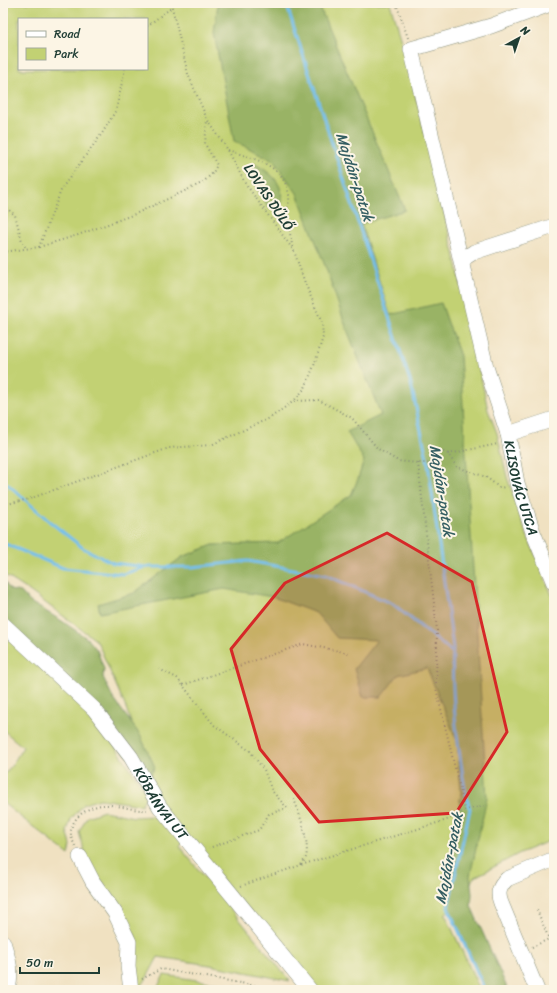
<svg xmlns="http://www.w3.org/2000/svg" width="557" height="993" font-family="Sriracha,sans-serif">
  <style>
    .green { fill: #c2d173; stroke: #708754; fill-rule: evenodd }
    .forest { fill: #99b365; stroke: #5c784c }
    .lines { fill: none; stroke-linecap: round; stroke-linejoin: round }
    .stream { stroke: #75c0ee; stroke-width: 3 }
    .minor-casing { stroke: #888f7a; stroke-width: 16 }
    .path { stroke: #888f7a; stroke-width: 2; stroke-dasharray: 1 3; stroke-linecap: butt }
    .minor { stroke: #fff; stroke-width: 15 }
    .marked { fill: #d62828; fill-opacity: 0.2; stroke: #d62828; stroke-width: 3; stroke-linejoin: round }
    .labels { text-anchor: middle; stroke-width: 4; stroke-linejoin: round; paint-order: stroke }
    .street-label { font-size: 14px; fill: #1f3d34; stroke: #fcf5e5 }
    .water-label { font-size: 15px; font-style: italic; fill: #345e62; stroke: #fcf5e5 }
  </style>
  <rect width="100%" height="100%" fill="#fcf5e5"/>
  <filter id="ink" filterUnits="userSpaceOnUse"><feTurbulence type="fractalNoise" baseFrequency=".025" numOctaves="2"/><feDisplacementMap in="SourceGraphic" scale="8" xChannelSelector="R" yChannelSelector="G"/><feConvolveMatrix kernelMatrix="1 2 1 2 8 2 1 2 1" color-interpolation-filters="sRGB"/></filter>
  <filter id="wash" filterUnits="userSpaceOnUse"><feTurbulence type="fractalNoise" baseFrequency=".012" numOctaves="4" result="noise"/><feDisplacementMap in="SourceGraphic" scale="16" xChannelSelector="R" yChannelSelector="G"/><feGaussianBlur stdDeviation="0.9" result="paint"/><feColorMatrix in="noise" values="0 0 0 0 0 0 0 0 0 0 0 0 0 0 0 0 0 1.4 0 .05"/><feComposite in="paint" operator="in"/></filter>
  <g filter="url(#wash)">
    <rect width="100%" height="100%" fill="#f0e1c1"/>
    <path class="green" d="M3,3H390L406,57L457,265L488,410L497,433L507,477L525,530L554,600V839L520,853L473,878L466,895L445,914L480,990H314L160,807L126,708L97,641L28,590L3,574ZM19,19H147V69H19Z
      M3,634C34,662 66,689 94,720C114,742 131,769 147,795L141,805L100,799L84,804L71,819L67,831L71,845L69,855L3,803V776L12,765L23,747L3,730Z
      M104,811L134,817L154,816L166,824L183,842L179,846L290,981L210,965L158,957L145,981L138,990L135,964V935L100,881L85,853L79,832L87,817Z
      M164,975L255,989L258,990H156Z"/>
    <path class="forest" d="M218,3H318L405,210L361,224L390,315L441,303L460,356L487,798L470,876L472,894L471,906L508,990H486L448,907L461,791L457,741L427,668L398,675L381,697H363L354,669L377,640L337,638L316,613L273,597L224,589L100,613L98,604L134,593L182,557L213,545L278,543L351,495L358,479L364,460L347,432L381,415L346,327L327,271L297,193L273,160L234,141L214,33Z
      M255,164C269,172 281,180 282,197C282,202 282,207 279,212H274L269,208L248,174V169Z
      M3,580L10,590L21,592L30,602L62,621L88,639L97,650L104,669L103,677L113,698L140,735L155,767L148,779L3,618Z"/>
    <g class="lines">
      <path class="stream" d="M286,3L411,384L428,463L453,648C451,687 455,725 461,763C463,779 465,794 470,809L448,907L485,990
        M3,480L49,521L83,548L113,563L146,567H192L248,561L326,575L393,604L452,652
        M3,543L63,568L123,574L145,567"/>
    </g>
  </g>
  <g filter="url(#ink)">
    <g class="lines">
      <defs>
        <g id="minor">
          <path id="s1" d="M553,3L491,26L411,49L486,367L508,434L517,483L533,532L554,583"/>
          <path d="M462,262L466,257L474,252L554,226"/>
          <path d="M508,434L554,419"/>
          <path id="s2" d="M3,624L94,709L131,757L160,807L310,990"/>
          <path d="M80,857L93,882L115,913L129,942L128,966L131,990"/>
          <path d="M3,942C9,961 12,970 8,990"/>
          <path d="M537,990L501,903C497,893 499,887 507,879L554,859"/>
        </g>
      </defs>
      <use href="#minor" class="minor-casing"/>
      <path class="path" d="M171,3L188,74L207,119L228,150L245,183L294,251L305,283L322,323L323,337L315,363L305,388L294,401
        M396,3L408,38
        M147,26L171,8
        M228,150C253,159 284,164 289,195C290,201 287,207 287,213C288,225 291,238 293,250
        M3,174L7,181L4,206L15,215L22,241L26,248
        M39,247L78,235L135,214L202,183L213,173L217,165L205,144L207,120
        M3,252L39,247L62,188L103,132L116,110L125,69
        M448,454L498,444
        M418,463L437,630L436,688L465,810
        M3,505L29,499L169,448L211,445L270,418L294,401L319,400L352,418L378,449L398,461L418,463H428L440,452H444L448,454L457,467L486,477L500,488L505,487
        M159,669L177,678L214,725L250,751L264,770L272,791L287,808L269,814L259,830L209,848
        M183,685L303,644L349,653
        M294,799C299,813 310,842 306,857C305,860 302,863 301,865
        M75,846C74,843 71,838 71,835C69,818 90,805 104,805C118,804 132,811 147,810
        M241,886L301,865L450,819L465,810L484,806
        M537,910L549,939
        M532,947L549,939L554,949
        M142,979L161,969L280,990"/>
      <use href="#minor" class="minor"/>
    </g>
  </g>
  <path class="marked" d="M387,533L472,582L507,732L456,813L319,822L260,749L231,649L285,583Z"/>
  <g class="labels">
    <g class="street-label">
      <text transform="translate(269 197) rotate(56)" y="5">LOVAS DŰLŐ</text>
      <text dy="5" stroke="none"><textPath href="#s1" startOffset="602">KLISOVÁC UTCA</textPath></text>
      <text dy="5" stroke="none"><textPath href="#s2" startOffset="240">KŐBÁNYAI ÚT</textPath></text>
    </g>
    <g class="water-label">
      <text transform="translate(355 177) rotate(72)" y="5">Majdán-patak</text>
      <text transform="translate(442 491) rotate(81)" y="5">Majdán-patak</text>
      <text transform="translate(449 858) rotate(-79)" y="5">Majdán-patak</text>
    </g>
  </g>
  <rect width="557" height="993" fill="none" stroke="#fcf5e5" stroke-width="16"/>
  <rect x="18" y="18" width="130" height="52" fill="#fcf5e5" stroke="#a4ab9e"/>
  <rect x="26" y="31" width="20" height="6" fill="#ffffff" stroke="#a4ab9e"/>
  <text x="54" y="38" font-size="12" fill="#1f3d34">Road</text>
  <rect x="26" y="48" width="20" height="12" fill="#c2d173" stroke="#a4ab9e"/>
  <text x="54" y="58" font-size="12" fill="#1f3d34">Park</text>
  <g transform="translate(519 38) rotate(40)" stroke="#fcf5e5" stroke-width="3" paint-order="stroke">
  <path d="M0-3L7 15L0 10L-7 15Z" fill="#1f3d34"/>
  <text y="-6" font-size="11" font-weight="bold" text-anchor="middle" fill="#1f3d34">N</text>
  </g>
  <path d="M20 967v6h79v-6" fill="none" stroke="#1f3d34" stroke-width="2"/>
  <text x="26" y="967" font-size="12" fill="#1f3d34" stroke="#fcf5e5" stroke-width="3" paint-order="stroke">50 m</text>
</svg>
